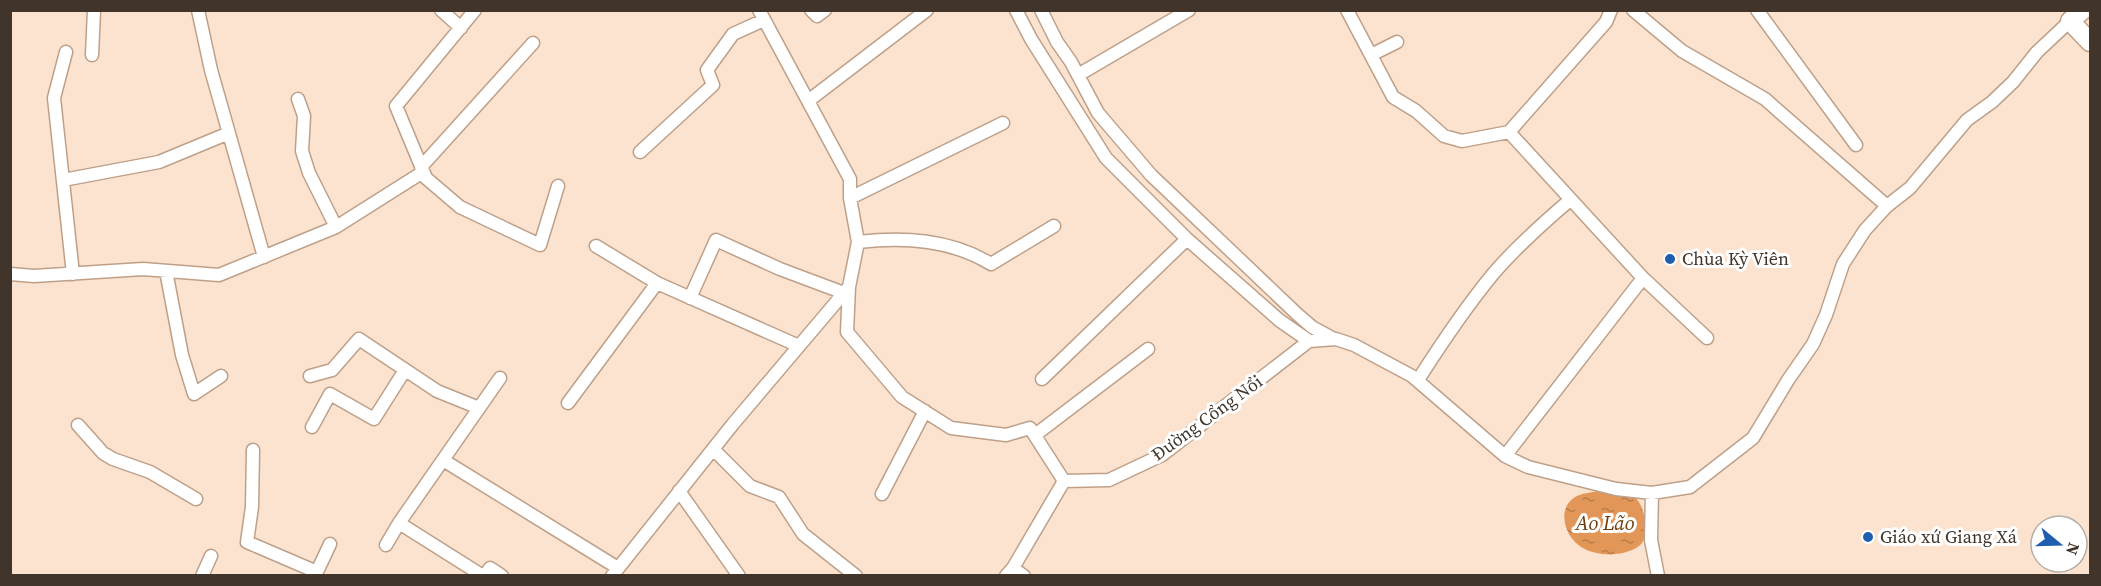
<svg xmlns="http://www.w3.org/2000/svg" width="2101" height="586" font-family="'Source Serif 4',serif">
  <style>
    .water { fill: url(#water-ripples) }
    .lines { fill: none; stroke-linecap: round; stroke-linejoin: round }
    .street-casing { stroke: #bea089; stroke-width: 15 }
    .secondary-casing { stroke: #bea089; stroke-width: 21 }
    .street { stroke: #fff; stroke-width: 12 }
    .secondary { stroke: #fff; stroke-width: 18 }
    .poi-dot { fill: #1f5eaf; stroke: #fff; stroke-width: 2 }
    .labels { text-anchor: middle; stroke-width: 6; stroke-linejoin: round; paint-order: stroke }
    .poi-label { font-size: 18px; fill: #41352b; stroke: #fff; text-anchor: start }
    .street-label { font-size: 18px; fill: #41352b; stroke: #fff }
    .water-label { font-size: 20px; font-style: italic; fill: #6d3c0a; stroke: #fff }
  </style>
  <defs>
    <pattern id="water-ripples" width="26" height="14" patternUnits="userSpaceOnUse" patternTransform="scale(1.5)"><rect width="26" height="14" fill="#e29758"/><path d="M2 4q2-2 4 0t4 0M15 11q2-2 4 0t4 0" fill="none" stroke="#b97c49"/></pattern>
  </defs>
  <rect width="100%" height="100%" fill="#fce3cf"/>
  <path class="water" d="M1597,491C1610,492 1622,491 1634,497C1645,503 1651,538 1639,546C1624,557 1597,557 1581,547C1565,537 1556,509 1575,497C1582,493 1590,493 1597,491Z"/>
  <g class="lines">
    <defs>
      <path id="street" d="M198,10L211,70L264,257
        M441,10L461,28
        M475,10L396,106L426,178L460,207L540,245L558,186
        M759,10L850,179V198L858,242L849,287L847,332L902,397L951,428L1006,435L1030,428L1064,481
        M811,10L817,16L825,10
        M1016,10L1031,39L1106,158L1187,239L1279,320L1309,341L1336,339L1354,345L1412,376L1505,456L1528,467L1616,489L1652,493L1690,487L1753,438L1788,380L1813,344L1826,315L1843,264L1865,230L1887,206L1910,188L1967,120L1992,102L2013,82L2037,52L2070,21
        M1041,10L1057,42L1071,62L1098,113L1151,175L1297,314L1312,327L1334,339
        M1347,10L1393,97L1416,111L1444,136L1462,141L1509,132L1606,22L1611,10
        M1633,10L1682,51L1765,99L1887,206
        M1757,10L1856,145
        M66,52L54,98L73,274
        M92,55L94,10
        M1371,55L1397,42
        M1078,75L1189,10
        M298,99L304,116L302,151L309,173L336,227
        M808,101L927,10
        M1509,132L1643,278L1707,338
        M640,152L713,85L707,70L733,34L764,20
        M421,167L533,43
        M63,180L159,162L229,133
        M850,198L1003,123
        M858,242C904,237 950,239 991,264L1054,226
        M596,246L657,283
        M166,271L182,355L194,394L221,376
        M10,274L34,276L143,269L219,275L336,227L423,172
        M690,298L716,240L780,269L844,293
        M310,376L332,370L359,339L437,391L479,408
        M1042,379L1187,239
        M1418,380C1441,344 1465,308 1493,274C1516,247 1543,223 1570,200
        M568,403L657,283L799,346
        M78,425L103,453L113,459L150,472L196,499
        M312,427L330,394L374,419L405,370
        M1035,435L1148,349
        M713,449L750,486L779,497L803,534L856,576
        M253,450L252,507L247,542L317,572
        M1505,456L1643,278
        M443,460L618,568
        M679,491L739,576
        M1652,493L1651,540L1658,576
        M882,494L925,411
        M399,523L483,576
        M386,545L399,523L500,378
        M1013,568L1024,576
        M202,576L211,556
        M315,576L330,544
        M485,576L490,568L502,576
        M612,576L733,424L849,287
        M1006,576L1013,568L1064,481L1109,480L1162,455L1309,341"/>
      <path id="secondary" d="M2083,10L2070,21L2090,42"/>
    </defs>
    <use href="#street" class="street-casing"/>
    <use href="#secondary" class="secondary-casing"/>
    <use href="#street" class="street"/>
    <use href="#secondary" class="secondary"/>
  </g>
  <g class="poi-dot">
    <circle cx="1670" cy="259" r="6"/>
    <circle cx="1868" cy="537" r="6"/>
  </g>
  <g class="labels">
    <g class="poi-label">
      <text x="1682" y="265">Chùa Kỳ Viên</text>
      <text x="1880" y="543">Giáo xứ Giang Xá</text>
    </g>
    <g class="street-label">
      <text transform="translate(1207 418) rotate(-36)" y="6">Đường Cổng Nổi</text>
    </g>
    <g class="water-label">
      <text x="1605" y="530">Ao Lão</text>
    </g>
  </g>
  <rect width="2101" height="586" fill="none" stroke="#41352b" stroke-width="24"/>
  <g transform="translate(2059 544) rotate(109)"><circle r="28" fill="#ffffff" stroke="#b3aeaa" stroke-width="1.5"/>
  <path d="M0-4.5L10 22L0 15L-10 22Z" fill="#1f5eaf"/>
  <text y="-9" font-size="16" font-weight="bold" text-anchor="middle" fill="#41352b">N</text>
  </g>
</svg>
